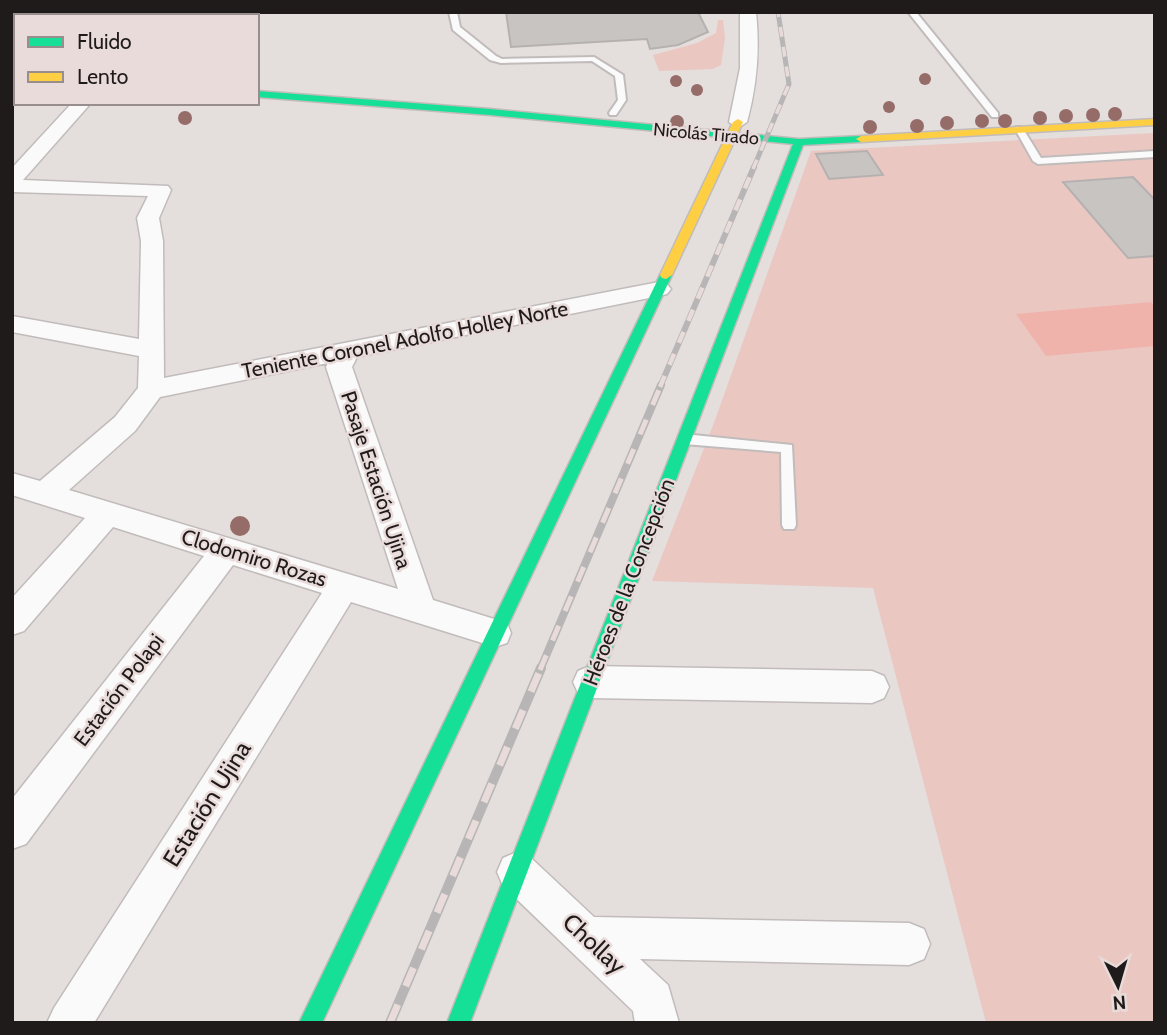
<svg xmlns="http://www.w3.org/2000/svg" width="1167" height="1035" font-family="Cabin,sans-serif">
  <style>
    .green { fill: #ebc7c2 }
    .water { fill: #efb3ab }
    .building { fill: #c8c4c2; stroke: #b6b1b1; stroke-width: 2 }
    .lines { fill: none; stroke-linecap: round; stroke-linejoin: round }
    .lane-casing { stroke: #c1bcbb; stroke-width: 4 }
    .street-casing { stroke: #c1bcbb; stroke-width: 3 }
    .fast-casing { stroke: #c1bcbb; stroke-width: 3 }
    .slow-casing { stroke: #c1bcbb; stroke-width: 3 }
    .lane { fill: #fbfafa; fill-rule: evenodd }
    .street { fill: #fbfafa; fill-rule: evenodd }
    .fast { fill: #16e098; fill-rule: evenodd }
    .slow { fill: #ffcf43; fill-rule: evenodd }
    .rail-far3-casing { stroke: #b7b5b5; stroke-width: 5 }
    .rail-far2-casing { stroke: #b7b5b5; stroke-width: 6 }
    .rail-far1-casing { stroke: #b7b5b5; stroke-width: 8 }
    .rail-casing { stroke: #b7b5b5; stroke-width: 10 }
    .rail-far3 { stroke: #e8dbd9; stroke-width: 3.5; stroke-dasharray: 10; stroke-linecap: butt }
    .rail-far2 { stroke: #e8dbd9; stroke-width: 4.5; stroke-dasharray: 12; stroke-linecap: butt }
    .rail-far1 { stroke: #e8dbd9; stroke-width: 5; stroke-dasharray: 16; stroke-linecap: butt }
    .rail { stroke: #e8dbd9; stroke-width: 7; stroke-dasharray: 20; stroke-linecap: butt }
    .tree { fill: #966c69 }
    .labels { text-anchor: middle; stroke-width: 5; stroke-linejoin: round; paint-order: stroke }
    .far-street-label { font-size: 18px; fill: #1f1b1a; stroke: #e8dbd9 }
    .street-label { font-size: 21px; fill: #1f1b1a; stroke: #e8dbd9 }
    .near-street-label { font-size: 24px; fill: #1f1b1a; stroke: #e8dbd9 }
  </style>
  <rect width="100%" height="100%" fill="#e4dedc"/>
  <path class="green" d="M12,12H104L102,16H16V76H12Z
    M718,20H723L725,38L721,65L713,69L659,71L653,55L697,43L716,33Z
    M1155,133V1023H986L873,588L652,581L715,420L811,151Z"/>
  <path class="water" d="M1151,302L1155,306V346L1046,356L1016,314Z"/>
  <path class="building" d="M506,12H698L708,32L678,45L650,49L647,39L511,47Z
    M867,151L883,175L829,179L816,154Z
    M1133,177L1155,200V256L1128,258L1063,182Z"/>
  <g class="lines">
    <defs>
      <path id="lane" d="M449,12H457L460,27L496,56L502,59L594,57L623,75L626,100L616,115H610L609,113L618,100L615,76L592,61L501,63L490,60L453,30Z
        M908,12H916L998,113V117H992Z
        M1016,127H1022L1041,158L1155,151V157L1038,164L1033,161L1015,129Z
        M684,434L792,445L796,525L794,529H784L782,525L781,452L684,444L678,439Z"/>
      <path id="street" d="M740,12H756C760,50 757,85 747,122L738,128L729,122L740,68Z
        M72,103H91L23,180L168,186L171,190L159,218L163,241L164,378L659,282L667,284L671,289L667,294L659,296L357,357L352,367L433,600L507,623L511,633L507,643L495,647L351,602L94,1023H47L54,1008L322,593L233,565L26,844L12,849V799L204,556L113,527L24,631L12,635V598L85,518L12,495V473L40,481L115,417L138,388L139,356L12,332V316L139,339L141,241L137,218L148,196L12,192V168ZM328,363L326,367L398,589L69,490L135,431L160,397Z
        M590,666L872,671L884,676L889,687L884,698L872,703L590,698L578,693L573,682L578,671Z
        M517,852L531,858L594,917L909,923L924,929L930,944L924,959L909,965L640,959L668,985L679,1023H635L633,1011L503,886L497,872L503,858Z"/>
      <path id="fast" d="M123,12H131L129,16H121Z
        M257,91L490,109L799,139L861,136L866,139L861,142L803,145L470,1023H447L793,144L490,115L257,97Z
        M12,93H16V99H12Z
        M666,271L672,275L322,1023H299L660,275Z"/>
      <path id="slow" d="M738,119L743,122L672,275L666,279L662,278L660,275L733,122Z
        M1155,119V125L861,142L856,139L861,136Z"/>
    </defs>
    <use href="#lane" class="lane-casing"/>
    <use href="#street" class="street-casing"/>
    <use href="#fast" class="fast-casing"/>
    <use href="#slow" class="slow-casing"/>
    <use href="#lane" class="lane"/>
    <use href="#street" class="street"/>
    <use href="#fast" class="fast"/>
    <use href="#slow" class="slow"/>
    <defs>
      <path id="rail-far3" d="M753,169L789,84L778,12"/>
      <path id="rail-far2" d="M660,387L754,167"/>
      <path id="rail-far1" d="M540,670L661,385"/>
      <path id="rail" d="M390,1023L541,668"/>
    </defs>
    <use href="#rail-far3" class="rail-far3-casing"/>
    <use href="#rail-far2" class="rail-far2-casing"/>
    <use href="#rail-far1" class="rail-far1-casing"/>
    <use href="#rail" class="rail-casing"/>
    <use href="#rail-far3" class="rail-far3"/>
    <use href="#rail-far2" class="rail-far2"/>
    <use href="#rail-far1" class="rail-far1"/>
    <use href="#rail" class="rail"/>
  </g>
  <g class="tree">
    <circle cx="925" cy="79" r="6"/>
    <circle cx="676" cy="81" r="6"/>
    <circle cx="697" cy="90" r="6"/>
    <circle cx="889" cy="107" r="6"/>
    <circle cx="1115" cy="114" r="7"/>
    <circle cx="1093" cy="115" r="7"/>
    <circle cx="1066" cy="116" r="7"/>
    <circle cx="185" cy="118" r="7"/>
    <circle cx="1040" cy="118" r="7"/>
    <circle cx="982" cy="121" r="7"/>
    <circle cx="1005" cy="121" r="7"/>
    <circle cx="677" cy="122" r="7"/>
    <circle cx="947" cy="123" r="7"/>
    <circle cx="917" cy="126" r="7"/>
    <circle cx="870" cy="127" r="7"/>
    <circle cx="240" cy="526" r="10"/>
  </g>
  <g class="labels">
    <g class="far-street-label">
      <text transform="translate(706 134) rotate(5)" y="6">Nicolás Tirado</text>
    </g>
    <g class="street-label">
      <text transform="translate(405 340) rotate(-11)" y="7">Teniente Coronel Adolfo Holley Norte</text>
      <text transform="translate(376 480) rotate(72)" y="7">Pasaje Estación Ujina</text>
      <text transform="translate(254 558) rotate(17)" y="7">Clodomiro Rozas</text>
      <text transform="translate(629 582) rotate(-69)" y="7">Héroes de la Concepción</text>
      <text transform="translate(119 690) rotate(-53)" y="7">Estación Polapi</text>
    </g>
    <g class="near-street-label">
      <text transform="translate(207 804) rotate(-58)" y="8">Estación Ujina</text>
      <text transform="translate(594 944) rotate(43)" y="8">Chollay</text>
    </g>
  </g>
  <rect width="1167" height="1035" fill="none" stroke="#1f1b1a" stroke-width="28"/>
  <rect x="14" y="14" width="245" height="91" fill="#e8dbd9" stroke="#988e8d" stroke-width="2"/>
  <rect x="28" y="37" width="35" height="10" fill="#16e098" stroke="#988e8d" stroke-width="2"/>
  <text x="77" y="49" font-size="21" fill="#1f1b1a">Fluido</text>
  <rect x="28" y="72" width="35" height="10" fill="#ffcf43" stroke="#988e8d" stroke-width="2"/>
  <text x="77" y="84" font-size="21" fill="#1f1b1a">Lento</text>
  <g transform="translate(1118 986) rotate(175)" stroke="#e8dbd9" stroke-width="5" paint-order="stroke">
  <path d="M0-5L12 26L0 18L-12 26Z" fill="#1f1b1a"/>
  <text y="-10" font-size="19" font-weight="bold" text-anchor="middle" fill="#1f1b1a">N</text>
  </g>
</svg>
